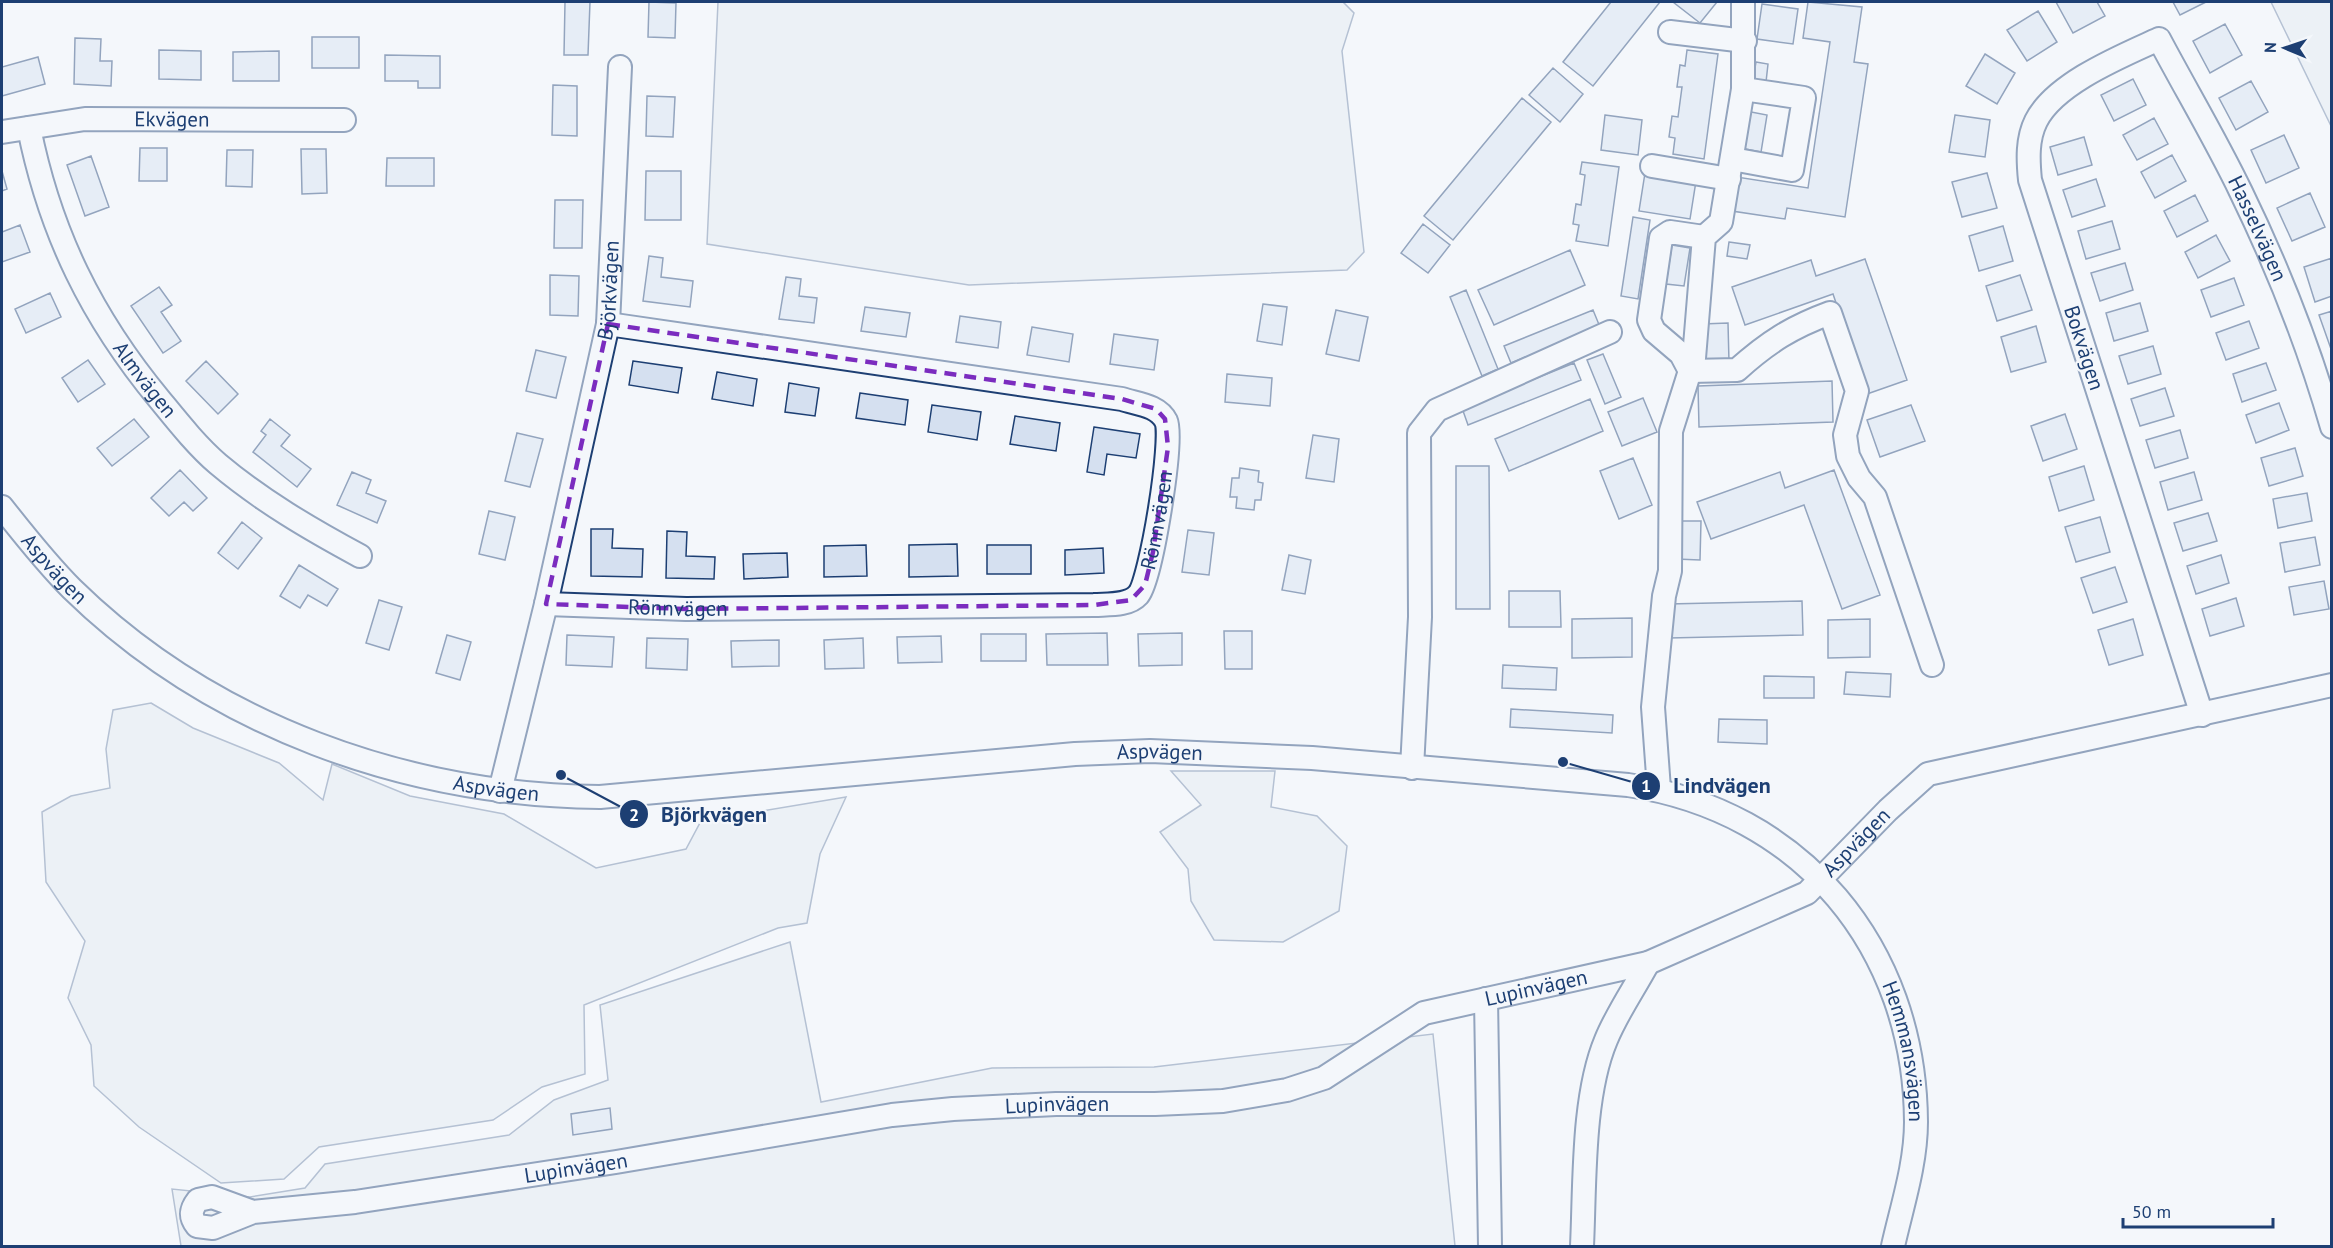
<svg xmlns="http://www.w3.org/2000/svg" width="2333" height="1248" font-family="'PT Sans',sans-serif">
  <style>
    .green { fill: #e3e9f0; stroke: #687fa3; stroke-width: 1.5 }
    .building { fill: #d5e0f0; stroke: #1d3f73; stroke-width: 1.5 }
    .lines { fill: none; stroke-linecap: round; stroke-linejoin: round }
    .minor-casing { stroke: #1d3f73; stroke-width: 26 }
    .minor { stroke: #f4f7fb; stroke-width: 22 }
    .marked { fill: none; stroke: #7b2cbf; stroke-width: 4.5; stroke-dasharray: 12 8; stroke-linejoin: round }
    .labels { text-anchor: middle; stroke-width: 4.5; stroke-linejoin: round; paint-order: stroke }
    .street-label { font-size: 21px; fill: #1d3f73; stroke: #f4f7fb }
    .leader { fill: none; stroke: #1d3f73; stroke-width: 2 }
    .callout-dot { fill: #1d3f73; stroke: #f4f7fb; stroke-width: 2 }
    .mark-label { font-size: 18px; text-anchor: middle; font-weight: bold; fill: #fff }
    .callout-label { font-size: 22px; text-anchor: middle; font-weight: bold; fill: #1d3f73; stroke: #f4f7fb; stroke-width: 4.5; stroke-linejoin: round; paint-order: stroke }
  </style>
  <rect width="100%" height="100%" fill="#f4f7fb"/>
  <path class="green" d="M718,2H1343L1354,13L1342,51L1364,252L1347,270L969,285L707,244Z
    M2271,2H2331V126Z
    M151,703L193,728L279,763L323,800L332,764L410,796L504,814L596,868L686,849L701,821L846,797L820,854L807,923L778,928L584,1005L585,1074L542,1087L493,1120L319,1147L284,1179L221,1183L139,1127L94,1086L91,1045L68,998L85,941L46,882L42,812L71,796L110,788L106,749L113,710Z
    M1171,771H1275L1271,807L1317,816L1347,846L1339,911L1283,942L1214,940L1191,901L1188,869L1160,832L1201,805Z
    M790,942L821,1102L992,1068L1154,1067L1433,1034L1455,1246H181L172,1189L250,1197L305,1188L325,1164L509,1135L554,1100L608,1080L600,1005Z"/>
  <path class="building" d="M565,2H590L588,55H564Z
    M649,2L676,3L675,38L648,37Z
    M1611,2H1660L1593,86L1563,62Z
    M1673,2H1717L1700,23Z
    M1808,2L1862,7L1854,62L1868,64L1845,217L1787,208L1785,219L1732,211L1737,177L1808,188L1830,42L1803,38Z
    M2056,2H2097L2105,16L2073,33Z
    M2173,2H2206L2180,15Z
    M1762,4L1798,9L1793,44L1757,39Z
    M2038,11L2057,42L2027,61L2007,30Z
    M2225,24L2242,55L2210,73L2193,41Z
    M312,37H359V68H312Z
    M75,38L101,39L100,61H112L111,86L74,84Z
    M159,50L201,51V80L159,79Z
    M1687,50L1718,54L1704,159L1673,154L1675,138L1669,137L1672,116L1678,117L1682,87H1677L1680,65L1685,66Z
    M279,51V81H233V52Z
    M1985,54L2015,73L1997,104L1966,86Z
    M385,55L440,56V88H418V81H385Z
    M38,57L45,84L2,96V67Z
    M1756,62L1768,64L1766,82L1753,80Z
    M1553,68L1583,94L1560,122L1529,95Z
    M2133,79L2146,105L2114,121L2101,95Z
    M2251,81L2268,112L2236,130L2219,98Z
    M553,85L577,86V136L552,135Z
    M647,96L675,97L673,137L646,136Z
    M1522,98L1551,122L1453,240L1424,216Z
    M1746,111L1767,115L1761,152L1740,148Z
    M1605,115L1642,120L1638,155L1601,150Z
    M1955,115L1990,120L1985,157L1949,152Z
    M2154,118L2168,144L2137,160L2123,135Z
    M2284,135L2299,168L2266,183L2251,150Z
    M2084,137L2092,165L2058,175L2050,147Z
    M140,148H167V181H139Z
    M301,149H326L327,193L302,194Z
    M227,150H253L252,187L226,186Z
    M2172,155L2186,181L2155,198L2141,172Z
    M91,156L109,207L85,216L67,165Z
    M387,158H434V186H386Z
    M1582,162L1619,167L1608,246L1576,241L1579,225L1573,224L1576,204L1581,205L1585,175L1580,174Z
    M2,171L7,189L2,191Z
    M646,171H681V220H645Z
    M1645,173L1696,181L1690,219L1639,211Z
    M1987,173L1997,208L1962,217L1952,182Z
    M2096,179L2105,206L2072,217L2063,190Z
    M2310,193L2325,227L2292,241L2277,208Z
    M2195,195L2208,221L2177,237L2164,211Z
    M555,200H583L582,248H554Z
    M1633,217L1650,220L1638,299L1621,296Z
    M2112,221L2120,249L2086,259L2078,231Z
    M1423,224L1450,245L1428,273L1401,253Z
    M20,225L30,252L2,262V232Z
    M2003,226L2013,261L1979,271L1969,236Z
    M2216,235L2230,261L2198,278L2185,252Z
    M1729,242L1750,245L1747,259L1727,256Z
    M1672,245L1690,248L1684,286L1666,284Z
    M1570,250L1585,285L1494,325L1478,290Z
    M649,256L663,258L661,277L693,281L690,307L643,301Z
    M2332,258V296L2315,302L2304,267Z
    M1865,259L1907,380L1867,394L1833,294L1745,325L1732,287L1811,260L1816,276Z
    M2125,263L2133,290L2100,301L2091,273Z
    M550,275L579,276L578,316L550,315Z
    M2020,275L2032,310L1997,321L1986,286Z
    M786,277L801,279L799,296L817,298L814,323L779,319Z
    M2234,278L2244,305L2211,317L2201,290Z
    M159,287L172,305L161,312L181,341L163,353L131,306Z
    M1466,290L1498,369L1482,376L1450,297Z
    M50,293L61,317L26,333L15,309Z
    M2140,303L2148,331L2114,341L2106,313Z
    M1263,304L1287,307L1282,345L1257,341Z
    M865,307L910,313L906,337L861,331Z
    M1336,310L1368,317L1359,361L1326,354Z
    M1593,310L1600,327L1511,363L1504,346Z
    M2332,311V349H2331L2319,315Z
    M960,316L1001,322L998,348L956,342Z
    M2249,321L2259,348L2226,360L2216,333Z
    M1728,323L1729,362L1704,363L1702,324Z
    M2036,326L2046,362L2011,372L2001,337Z
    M1032,327L1073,334L1069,362L1027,355Z
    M1114,334L1158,340L1154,370L1110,364Z
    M2153,346L2161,374L2128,384L2119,356Z
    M536,350L566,357L556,398L526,391Z
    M1603,354L1621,397L1605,404L1587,360Z
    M88,360L105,384L78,402L62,378Z
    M206,361L238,394L218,414L186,381Z
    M633,361L682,368L678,393L629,385Z
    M1574,363L1581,380L1468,425L1462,408Z
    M2266,363L2276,390L2242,402L2233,374Z
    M717,372L757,379L753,406L712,399Z
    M1227,374L1272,378L1270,406L1225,402Z
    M1832,381L1833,422L1699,427L1698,386Z
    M789,383L819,388L815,416L785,412Z
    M2165,388L2174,416L2140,426L2131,399Z
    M860,393L908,400L905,425L856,418Z
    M1643,398L1657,432L1622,446L1608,412Z
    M1590,399L1603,431L1509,471L1495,439Z
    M2279,403L2289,430L2256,443L2246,415Z
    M932,405L981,412L977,440L928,432Z
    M1911,405L1925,441L1880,457L1867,420Z
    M2065,414L2077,449L2043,461L2031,426Z
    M1015,416L1060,423L1056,451L1010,444Z
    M134,419L149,437L112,466L97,448Z
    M270,419L290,435L281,446L311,469L297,487L253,452L266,435L261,431Z
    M1094,427L1140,434L1136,458L1107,454L1104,475L1087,472Z
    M2180,430L2188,458L2155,468L2146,440Z
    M517,433L543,439L530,487L505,481Z
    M1313,435L1339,439L1334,482L1306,478Z
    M2295,448L2303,476L2269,486L2261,458Z
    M1633,458L1652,505L1619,519L1600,471Z
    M1456,466H1489L1490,609H1456Z
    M2084,466L2094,500L2059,511L2049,477Z
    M1240,468L1259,471L1258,482L1263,483L1261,500H1255L1254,510L1236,508L1237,497H1230L1232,478H1239Z
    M180,470L207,498L193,511L184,502L169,516L151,498Z
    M1834,470L1880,595L1842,609L1804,505L1711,539L1697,502L1780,472L1785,488Z
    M352,472L371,480L366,493L386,501L377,523L337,505Z
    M2194,472L2202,500L2168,510L2160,482Z
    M2307,493L2312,521L2278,528L2273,499Z
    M489,511L515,517L505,560L479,554Z
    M2208,513L2217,541L2183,551L2174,523Z
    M2100,517L2110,552L2076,562L2065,527Z
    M1677,521H1701L1700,560L1676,559Z
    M242,522L262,538L238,569L218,553Z
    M591,529H613L612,548L643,549L642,577L591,576Z
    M1188,530L1214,533L1209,575L1182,572Z
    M667,531L687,532L686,556L715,557L714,579L666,578Z
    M2315,537L2320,565L2285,572L2280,543Z
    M957,544L958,576L909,577V545Z
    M866,545L867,576L824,577V546Z
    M987,545H1031V574H987Z
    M1103,548L1104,573L1065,575V550Z
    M787,553L788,577L744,579L743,554Z
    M1289,555L1311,560L1305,594L1282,590Z
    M2221,555L2229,583L2196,594L2187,566Z
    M299,565L338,589L327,606L308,595L300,608L280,596Z
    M2115,567L2127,602L2093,613L2081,578Z
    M2324,581L2329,609L2294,615L2289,587Z
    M1509,591H1560L1561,627H1509Z
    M2236,598L2244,626L2210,636L2202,609Z
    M379,600L402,607L389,650L366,643Z
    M1802,601L1803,635L1669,638L1668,604Z
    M1632,618V657L1572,658V619Z
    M1870,619V657L1828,658V620Z
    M2133,619L2143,655L2109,665L2098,630Z
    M1224,631H1252V669H1225Z
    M1107,633L1108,665H1047L1046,634Z
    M1182,633V665L1139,666L1138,634Z
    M981,634H1026V661H981Z
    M447,635L471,642L460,680L436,673Z
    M567,635L614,637L612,667L566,665Z
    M941,636L942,662L898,663L897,637Z
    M647,638L688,639L687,670L646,668Z
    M863,638L864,668L825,669L824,640Z
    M779,640V666L732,667L731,641Z
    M1503,665L1557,668L1556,690L1502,688Z
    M1846,672L1891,674L1890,697L1844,694Z
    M1764,676L1814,677V698H1764Z
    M1511,709L1613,715L1612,733L1510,727Z
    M1719,719L1767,720V744L1718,742Z
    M610,1108L612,1129L573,1135L571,1114Z"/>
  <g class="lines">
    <defs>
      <g id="minor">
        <path d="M1670,32L1745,41"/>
        <path id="s1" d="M29,128C50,233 92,318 160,400C178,422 197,446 218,464C262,501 310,529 360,556"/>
        <path id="s2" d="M2,132L85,119L344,120"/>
        <path d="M1732,159L1792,170L1804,98L1743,89"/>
        <path d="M1652,166L1729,179"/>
        <path d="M1704,237L1670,232L1661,238L1649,320L1654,331L1681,354L1690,371L1737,370C1768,342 1792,327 1830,313L1857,391L1845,435L1848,456L1859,478L1875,497L1932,665"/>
        <path id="s3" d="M2,507C24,535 47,564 72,589C212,726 406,795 600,797L1075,754L1150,751L1312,758L1628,785C1802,811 1915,947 1916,1122C1916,1164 1902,1206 1893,1246"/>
        <path id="s4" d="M546,604L686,609L1094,605C1108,604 1128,606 1138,595C1151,581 1174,438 1166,421C1158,405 1137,404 1122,399L608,324"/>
        <path id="s5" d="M2202,715L2030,180C2028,160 2027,139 2036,121C2055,83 2122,56 2159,39C2186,90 2216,140 2241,192C2278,268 2309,347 2332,427"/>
        <path d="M1412,768L1420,617L1419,433L1437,410L1610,332"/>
        <path d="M1659,789L1653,707L1664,596L1670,571L1671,431L1694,358L1704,237L1721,222L1743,89V2"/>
        <path id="s6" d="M500,791L546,604L608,324L620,67"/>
        <path d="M1486,999L1490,1246"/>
        <path id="s7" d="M253,1212L213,1228L197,1226C189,1216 191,1209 198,1200L212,1197L253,1212L355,1202L616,1162L892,1115L953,1109L1056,1104H1155L1223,1101L1287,1090L1324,1078L1424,1013L1648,963L1807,893L1888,810L1928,774L2332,685"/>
        <path d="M1582,1246C1585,1185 1582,1097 1606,1040C1617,1013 1634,989 1648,963"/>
      </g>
    </defs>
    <use href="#minor" class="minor-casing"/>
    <use href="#minor" class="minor"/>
  </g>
  <path d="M0 0H2333V1248H0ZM608,324L1122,399L1156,409L1165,419L1168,447L1153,552L1145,585L1131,600L1094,605L686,609L546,604Z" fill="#f4f7fb" fill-opacity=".55" fill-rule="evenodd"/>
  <path class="marked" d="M608,324L1122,399L1156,409L1165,419L1168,447L1153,552L1145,585L1131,600L1094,605L686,609L546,604Z"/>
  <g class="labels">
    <g class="street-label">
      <text dy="7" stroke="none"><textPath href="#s2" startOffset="171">Ekvägen</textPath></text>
      <text dy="7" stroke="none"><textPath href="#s5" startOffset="986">Hasselvägen</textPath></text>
      <text dy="7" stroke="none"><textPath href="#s6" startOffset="513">Björkvägen</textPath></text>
      <text transform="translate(2084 348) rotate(72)" y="7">Bokvägen</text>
      <text dy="7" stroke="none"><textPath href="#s1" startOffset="280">Almvägen</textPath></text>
      <text dy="7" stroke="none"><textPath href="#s4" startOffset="672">Rönnvägen</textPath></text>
      <text dy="7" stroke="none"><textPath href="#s3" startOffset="81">Aspvägen</textPath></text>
      <text dy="7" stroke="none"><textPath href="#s4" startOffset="132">Rönnvägen</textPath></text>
      <text dy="7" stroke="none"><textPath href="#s3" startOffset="1251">Aspvägen</textPath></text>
      <text dy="7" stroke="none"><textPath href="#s3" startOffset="585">Aspvägen</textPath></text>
      <text dy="7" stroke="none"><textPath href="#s7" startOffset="1821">Aspvägen</textPath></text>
      <text dy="7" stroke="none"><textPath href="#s7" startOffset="1462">Lupinvägen</textPath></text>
      <text dy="7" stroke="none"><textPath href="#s3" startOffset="2134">Hemmansvägen</textPath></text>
      <text dy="7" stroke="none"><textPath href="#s7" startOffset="958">Lupinvägen</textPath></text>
      <text dy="7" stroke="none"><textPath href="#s7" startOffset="472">Lupinvägen</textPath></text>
    </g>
  </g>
  <path class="leader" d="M1563 762L1646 786M561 775L634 814"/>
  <g class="callout-dot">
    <circle cx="1563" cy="762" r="6"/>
    <circle cx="561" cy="775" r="6"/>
    <circle cx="1646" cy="786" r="15"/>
    <circle cx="634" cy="814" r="15"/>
  </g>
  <g class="mark-label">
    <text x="1646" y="792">1</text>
    <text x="634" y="821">2</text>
  </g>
  <g class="callout-label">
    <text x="1722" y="793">Lindvägen</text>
    <text x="714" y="822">Björkvägen</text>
  </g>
  <rect width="2333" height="1248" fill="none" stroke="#1d3f73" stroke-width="6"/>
  <g transform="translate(2285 48) rotate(272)" stroke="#f4f7fb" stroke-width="4.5" paint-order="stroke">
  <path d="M0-4.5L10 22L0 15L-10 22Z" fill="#1d3f73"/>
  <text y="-9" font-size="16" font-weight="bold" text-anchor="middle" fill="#1d3f73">N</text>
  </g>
  <path d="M2123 1218v9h150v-9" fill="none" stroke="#1d3f73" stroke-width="3"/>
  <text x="2132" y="1218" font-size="18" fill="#1d3f73" stroke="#f4f7fb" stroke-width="4.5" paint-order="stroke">50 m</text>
</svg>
